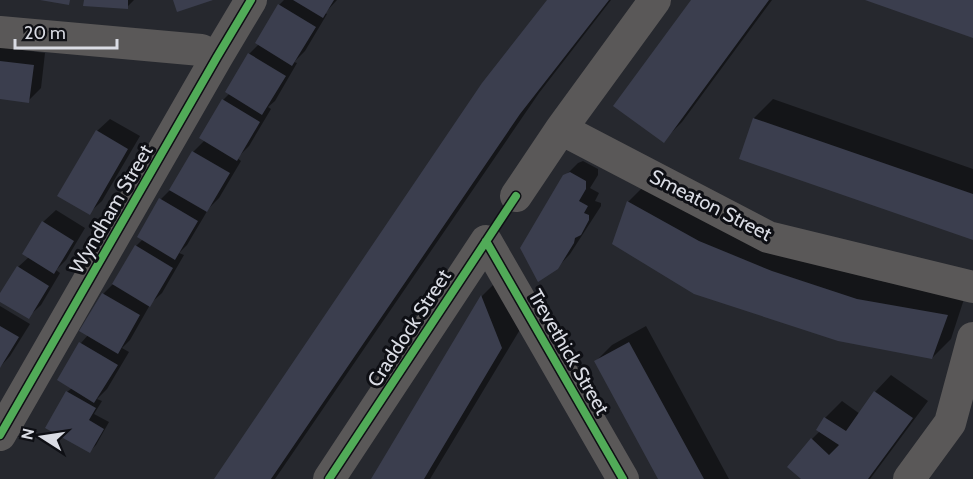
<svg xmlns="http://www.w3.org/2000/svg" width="973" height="479" font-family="Cabin,sans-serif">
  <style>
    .shadow { fill: #0007 }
    .building { fill: #3b3e4e }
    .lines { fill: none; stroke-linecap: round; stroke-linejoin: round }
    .minor { stroke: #5a5858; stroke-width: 32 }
    .cycleway-casing { stroke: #0e0f14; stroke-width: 11 }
    .cycleway { stroke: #51ab58; stroke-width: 8 }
    .labels { text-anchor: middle; stroke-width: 6; stroke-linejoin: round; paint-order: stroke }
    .street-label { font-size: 20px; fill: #dadce4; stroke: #0e0f14 }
  </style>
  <rect width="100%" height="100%" fill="#26282e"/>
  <path class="shadow" d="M85,0H134L127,7Z
    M284,0H337L325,13L327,14L305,51L294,62L297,63L275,101L268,107L271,109L249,146L237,158L241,161L219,198L209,208L187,245L179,253L184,255L162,293L151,303L130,340L122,348L129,352L107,389L97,399L102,401L94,414L109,422L96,445L90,451L67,392L72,388L59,380L81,343L88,335L81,331L104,293L114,283L136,246L143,239L161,199L171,189L193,152L205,140L223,100L230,93L249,54L259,44L279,5Z
    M549,0H611L539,93L275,479H216Z
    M693,0H772L682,122L663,141Z
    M0,47L45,53L41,88L28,101L0,97Z
    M773,99L973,169V239L741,158L754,118Z
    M110,119L140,136L102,201L89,213L97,131Z
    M583,161L598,169V175L590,188L599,193L595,201L601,203V206L570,254L557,268L565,176L578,163Z
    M647,183L792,253L876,280L965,296L951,339L932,358L838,340L628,202Z
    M56,210L85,228L66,260L56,270L60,273L41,305L28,317L0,300V296L18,267L29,257L43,222Z
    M500,278L521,328L430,479H373L482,296Z
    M0,306L30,324L10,356L0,367Z
    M646,326L729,479H660L596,361L612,345Z
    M891,375L928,401L870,479H803L812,439L820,431L818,429L825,418L842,401L860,414L875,392Z"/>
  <path class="building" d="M40,0H70L69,5Z
    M84,0H128V9L83,6Z
    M173,0H213L177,12Z
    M293,0H334L323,18Z
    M547,0H609L520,114L271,479H214L482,83Z
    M691,0H769L664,143L613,106Z
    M865,0H973V38Z
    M278,4L316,27L292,66L255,43Z
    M248,53L286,76L262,115L225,92Z
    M0,61L34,65L29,103L0,99Z
    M222,99L260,122L237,161L199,138Z
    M753,118L973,194V240L739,159Z
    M96,130L128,149L90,215L57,196Z
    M192,151L230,173L207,212L169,190Z
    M570,172L586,181V189L579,201L588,206L584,213L589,215V220L581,235L575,238L574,243L558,269L538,282L520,248L563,175Z
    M159,198L198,221L175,260L137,237Z
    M627,201L699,241L772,271L857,299L948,315L932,359L838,341L694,294L612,244Z
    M42,221L74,241L54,274L22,254Z
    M135,245L173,268L150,307L112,284Z
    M17,266L49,286L29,319L0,302V293Z
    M102,293L140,315L118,354L79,331Z
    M481,295L502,348L424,479H371Z
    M0,326L19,337L0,368Z
    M79,342L118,365L94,403L57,380Z
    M629,342L704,479H658L594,361Z
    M66,391L96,408L89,420L104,429L90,453L45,428Z
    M874,391L913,418L868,479H801L787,467L811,438L829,455L839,445L816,430L824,417L846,431Z"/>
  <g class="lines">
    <path class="minor" d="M0,32L201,50L217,57
      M561,129L768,237L973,287
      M516,196L561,129L655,0
      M0,435L217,57L251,0
      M329,479L486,241L623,479
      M909,479L950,423L973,338"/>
    <defs>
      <path id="cycleway" d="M486,241L623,479
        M0,435L217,57L251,0
        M329,479L516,196"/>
    </defs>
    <use href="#cycleway" class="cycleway-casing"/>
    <use href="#cycleway" class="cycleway"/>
  </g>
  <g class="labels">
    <g class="street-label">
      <text transform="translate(711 205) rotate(27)" y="7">Smeaton Street</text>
      <text transform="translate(111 209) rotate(-60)" y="7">Wyndham Street</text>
      <text transform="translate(409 328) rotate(-57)" y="7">Craddock Street</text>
      <text transform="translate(569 352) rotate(60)" y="7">Trevethick Street</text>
    </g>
  </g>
  <g transform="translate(42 437) rotate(282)" stroke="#0e0f14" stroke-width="4.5" paint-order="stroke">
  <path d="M0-4.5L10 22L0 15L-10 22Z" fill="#dadce4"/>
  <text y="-9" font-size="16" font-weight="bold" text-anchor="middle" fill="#dadce4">N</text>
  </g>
  <path d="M15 39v9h102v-9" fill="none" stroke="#dadce4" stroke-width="3"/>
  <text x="24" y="39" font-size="18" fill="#dadce4" stroke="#0e0f14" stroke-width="4.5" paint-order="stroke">20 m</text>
</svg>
